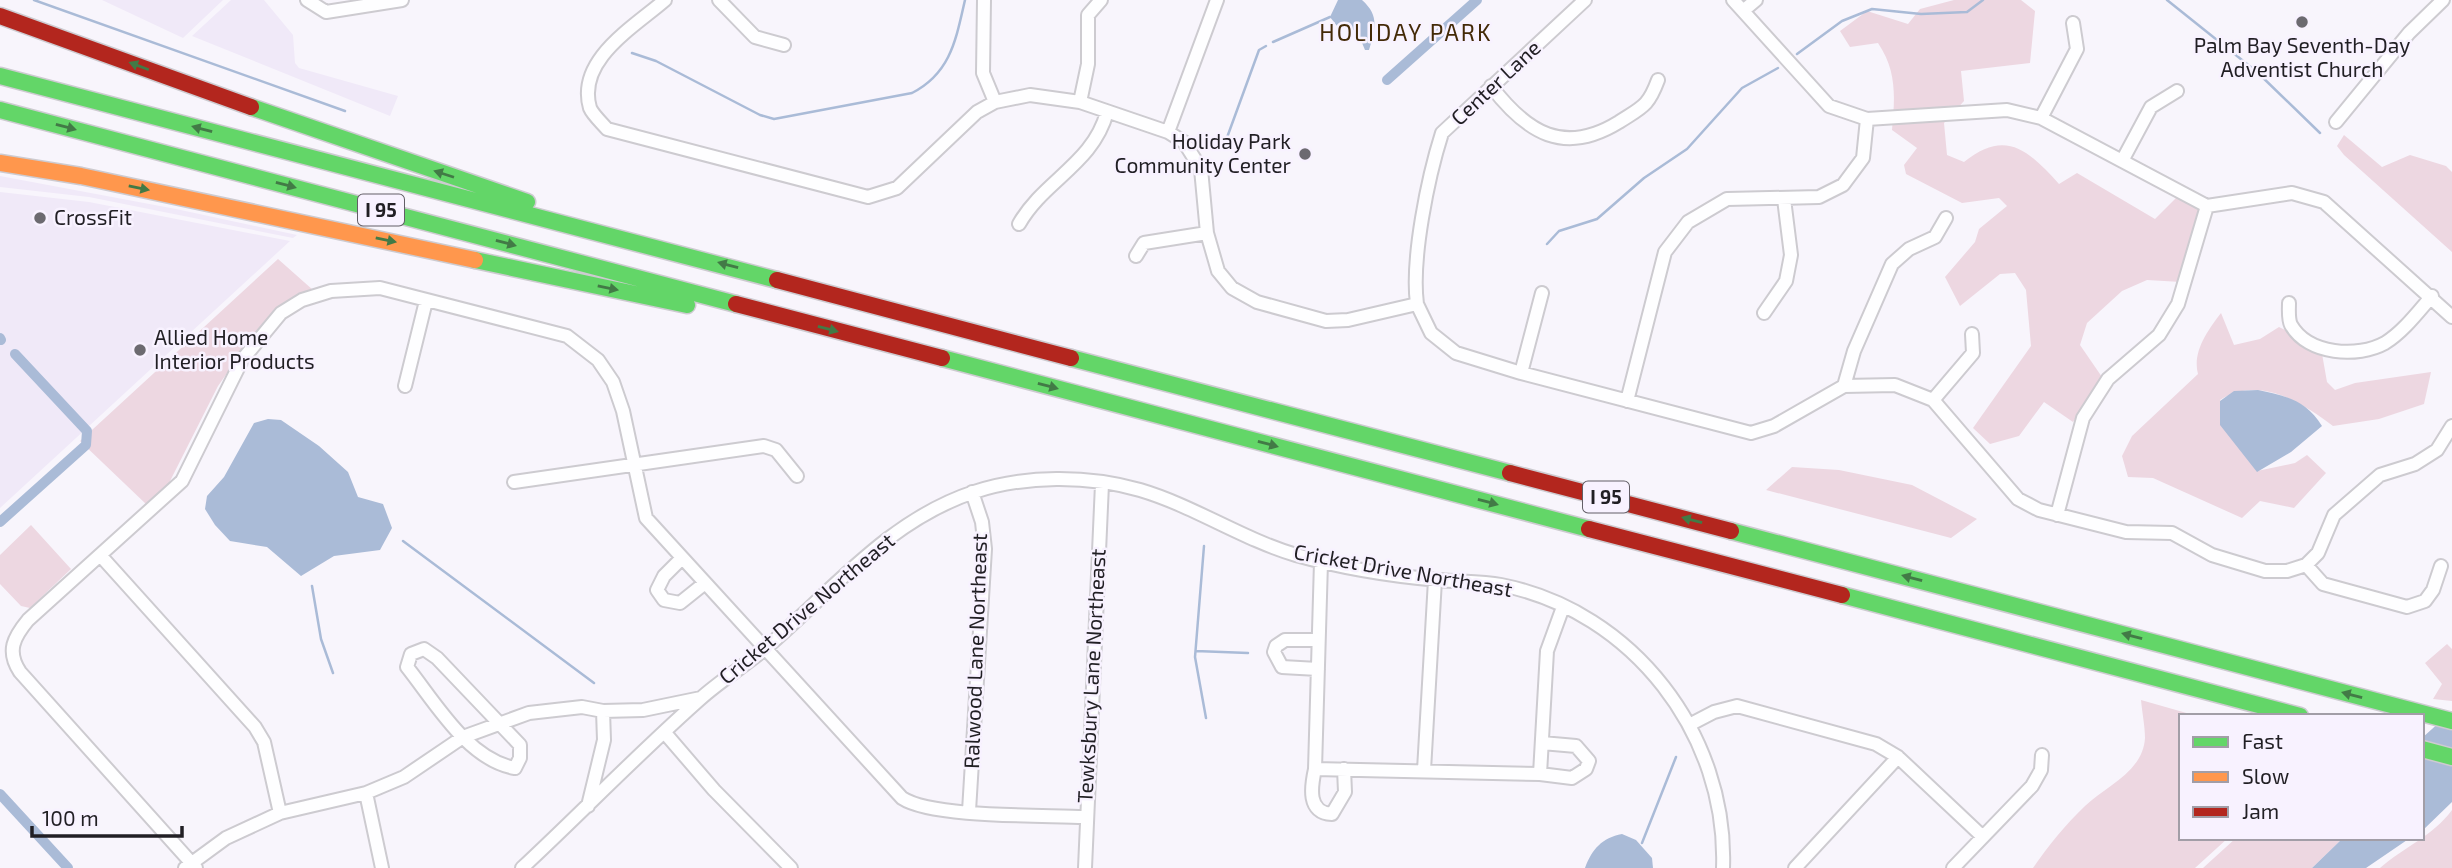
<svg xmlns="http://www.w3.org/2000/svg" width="2452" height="868" font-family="'Exo 2',sans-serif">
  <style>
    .built { fill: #f0e9f8 }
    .green { fill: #edd7e1 }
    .water { fill: #aabbd7 }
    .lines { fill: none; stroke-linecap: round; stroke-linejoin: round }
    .stream { stroke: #aabbd7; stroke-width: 2.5 }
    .canal { stroke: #aabbd7; stroke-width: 10 }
    .street-casing { stroke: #cdcbd0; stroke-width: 16 }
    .fast-casing { stroke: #cdcbd0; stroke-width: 19 }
    .slow-casing { stroke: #cdcbd0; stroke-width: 19 }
    .jam-casing { stroke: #cdcbd0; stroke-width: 19 }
    .street { stroke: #fefeff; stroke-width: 12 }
    .fast { stroke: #63d668; stroke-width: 16 }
    .slow { stroke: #ff974d; stroke-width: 16 }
    .jam { stroke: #b3261e; stroke-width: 16 }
    .oneway { fill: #427a46 }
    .poi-dot { fill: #6c6a70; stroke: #f8f2ff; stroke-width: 2.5 }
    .labels { text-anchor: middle; stroke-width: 5; stroke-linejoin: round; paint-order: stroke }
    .shield { fill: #f8f2ff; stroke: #625e66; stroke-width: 2 }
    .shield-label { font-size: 19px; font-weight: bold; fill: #211f24 }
    .poi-label { font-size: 21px; fill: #211f24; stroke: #f8f2ff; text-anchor: start }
    .street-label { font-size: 21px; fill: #211f24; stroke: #f8f2ff }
    .neighbourhood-label { font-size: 23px; letter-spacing: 2px; fill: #432a07; stroke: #f8f2ff }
  </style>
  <rect width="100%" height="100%" fill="#f8f5fc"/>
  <path class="built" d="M102,0H223L183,38Z
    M231,0H264L293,35L295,63L299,68L398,96L390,116L192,36Z
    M0,176L176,209L297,235L293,238L89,197L0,187Z
    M0,192L89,202L290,241L0,508Z"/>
  <path class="green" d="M1954,0H2021L2035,11L2030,63L1961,71L1964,101L1944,123L1947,155L1964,162C2006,128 2029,151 2059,184L2077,173L2155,219L2181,193L2204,209L2181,282L2147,280L2122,291L2087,323L2080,345L2102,377L2073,422L2044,402L2019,436L1990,444L1973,428L2031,346L2026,290L2015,273L2000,274L1960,306L1945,277L1975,242L1979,229L2007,206L1999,198L1962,203L1906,174L1904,165L1917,148L1892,130C1895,97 1897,71 1878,43L1850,47L1840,31L1867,11L1908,24L1920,9Z
    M2344,135L2382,167L2410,155L2446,166L2452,172V252L2344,155L2337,146Z
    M278,259L313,290L278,308L259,328L218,386L167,487L147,505L80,441Z
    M2221,313L2234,345L2260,339L2279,327L2321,348L2327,382L2335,390L2355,383L2431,372L2424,404L2379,419L2333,426C2301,402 2259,375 2220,400L2257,471L2295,463L2307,455L2326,473L2294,508L2260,501L2242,518L2153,478L2128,477L2122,456L2132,436L2198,374C2192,352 2208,330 2221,313Z
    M1792,467L1839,470L1912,485L1977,519L1951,538L1766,490Z
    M31,525L71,569L30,608L21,606L0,584V555Z
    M2447,644L2452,649V701L2433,699L2442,684L2425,663Z
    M2141,700L2197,716H2181V838H2228L2195,868H2033C2049,845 2065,825 2085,806C2106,786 2143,772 2145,738C2145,726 2142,712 2141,700Z
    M2452,810V868H2380C2404,847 2433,836 2452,810Z
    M2236,838H2343L2312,868H2203Z"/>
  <path class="water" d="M1338,0H1362C1380,16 1375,29 1369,50H1365L1357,31L1337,26L1330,17Z
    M2258,390C2286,396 2306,400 2322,426L2291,452L2257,472L2220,425V401L2234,391Z
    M268,419L281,420L319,446L348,472L358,497L383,504L392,528L380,550L334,556L301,576L267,547L230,541L215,525L205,509L207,496L224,477L254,423Z
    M2452,711V802L2422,831V738Z
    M1622,834L1636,840L1652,858L1653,868H1585C1592,849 1602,838 1622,834Z
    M2343,838H2410L2366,868H2312Z"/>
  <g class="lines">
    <path class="stream" d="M34,0L345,111
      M2167,0L2257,72L2320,133
      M1273,42L1330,17
      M632,53L656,61L760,115L774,119L912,93C951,73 956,39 965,0
      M1797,54L1842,21L1872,9L1921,14L1967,12L1983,0
      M1225,143L1259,50L1266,46
      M1547,244L1559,231L1597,219L1644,178L1687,149L1742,88L1778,68
      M403,541L594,683
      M1204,546L1195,657L1206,718
      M312,586L321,639L333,673
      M1196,651L1248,653
      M1642,843L1676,757"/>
    <path class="canal" d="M1387,80L1477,0
      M0,338L1,340
      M0,522L86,445L87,431L15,354
      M0,794L68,868"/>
    <defs>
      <path id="street" d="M307,0L326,12L402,0
        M665,0C634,27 576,60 590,108C593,115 602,123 607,129L868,197L897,188L977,112L995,102L1030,95L1080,102L1168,132L1184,142L1201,169L1207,233L1218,271L1232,288L1257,302L1326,321L1348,320L1417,304L1431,333L1456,353L1521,373L1751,433L1774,426L1844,386L1895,385L1933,400L2018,499L2039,510L2126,532L2172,533L2212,555L2265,571H2287L2306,565L2318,553L2334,515L2380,475L2415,464L2437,450L2452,426
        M719,0L755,37L784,45
        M984,0L983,73L995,102
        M1733,0L1829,106L1867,119L2007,110L2041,118L2207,206L2292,193L2324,202L2452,317
        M1743,11L1756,0
        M1491,86C1527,133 1564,156 1619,122C1642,107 1648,107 1658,80
        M1080,102L1088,64V15L1101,0
        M2041,118L2077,49L2073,23
        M2336,122L2409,33L2443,0
        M1168,132L1217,0
        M2122,161L2151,107L2177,91
        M1019,224C1044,180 1093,164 1107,112
        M1136,256L1144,243L1207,233
        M2289,303C2289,309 2288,319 2291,325C2308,355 2358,358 2385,343C2403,332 2418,312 2432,296
        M1417,304C1411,259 1428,177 1442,133L1585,0
        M1764,313L1786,281L1791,255L1784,199
        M1521,373L1542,293
        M405,386L426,301
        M1844,386L1854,351L1892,264L1909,249L1935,237L1946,218
        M1933,400L1973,353L1972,334
        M1627,401L1665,252L1688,222L1727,199L1819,197L1843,185L1863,158L1867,119
        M514,482L764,446L776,450L797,476
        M2057,515L2083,418L2108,379L2159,335L2178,304L2207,206
        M100,555L255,727L264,742L280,813
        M682,558L664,576L657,590L664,600L680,603L705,583
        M1321,562L1315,769L1540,774L1547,651L1563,607
        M2306,565L2323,584L2407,607L2425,601L2433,590L2441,566
        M424,649L437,658L520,745V758L515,768C468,760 435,702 407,667L411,654Z
        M1318,669L1282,667L1274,652L1276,646L1285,640H1318
        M1689,725L1714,712L1737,706L1876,744L1898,757L1983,837
        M665,733L714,790L791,868
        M1315,769C1311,787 1307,813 1332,814L1345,792L1344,769
        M1424,770L1435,580
        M1540,774L1572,778L1586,769L1589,761L1576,746L1542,743
        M366,793L382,868
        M588,806L604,740L603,711
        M969,811L985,549L982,522L972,492
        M185,868L226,838L280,813L366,793L404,777L463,737L529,713L582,707L603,711L643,710L701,698
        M196,868L20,672C6,651 14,637 28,620L182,481L242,360L281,313L302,300L331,291L380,288L567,336L598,360L613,382L623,411L646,518L902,798C932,818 1043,815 1084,817
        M522,868C582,812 639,753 700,699C721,680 746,665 767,647C832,591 889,520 974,492C1025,475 1088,475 1140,490C1194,506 1242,539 1296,555C1342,568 1392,576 1439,580C1459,582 1481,581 1501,585C1633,611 1728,735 1723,868
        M1085,868L1102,484
        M1795,868L1898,757
        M1953,868L2032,786L2041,770L2042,755"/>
      <path id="fast" d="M0,76L777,280
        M251,107L527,202
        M0,110L736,304
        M475,260L687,305
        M942,358L1589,529
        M1071,358L1510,473
        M1731,531L2452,721
        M1842,595L2300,716
        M2422,749L2452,757"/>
      <path id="slow" d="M0,163L81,176L475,260"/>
      <path id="jam" d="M0,16L251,107
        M777,280L1071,358
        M736,304L942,358
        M1510,473L1731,531
        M1589,529L1842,595"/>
    </defs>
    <use href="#street" class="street-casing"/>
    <use href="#fast" class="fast-casing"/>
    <use href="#slow" class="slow-casing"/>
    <use href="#jam" class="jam-casing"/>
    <use href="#street" class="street"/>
    <use href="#fast" class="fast"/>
    <use href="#slow" class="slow"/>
    <use href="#jam" class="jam"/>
  </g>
  <defs><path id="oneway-solid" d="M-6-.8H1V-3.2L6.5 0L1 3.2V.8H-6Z" transform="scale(1.75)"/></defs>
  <g class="oneway">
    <use href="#oneway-solid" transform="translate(139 66) rotate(-159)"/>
    <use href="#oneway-solid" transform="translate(66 127) rotate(15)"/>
    <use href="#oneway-solid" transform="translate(202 129) rotate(-165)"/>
    <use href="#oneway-solid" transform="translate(444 174) rotate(-162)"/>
    <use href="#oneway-solid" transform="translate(286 185) rotate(15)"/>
    <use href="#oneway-solid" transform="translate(139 188) rotate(12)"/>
    <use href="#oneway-solid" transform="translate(386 240) rotate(12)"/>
    <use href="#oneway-solid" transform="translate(506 243) rotate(15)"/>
    <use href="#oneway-solid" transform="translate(728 265) rotate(-165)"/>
    <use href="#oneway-solid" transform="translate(608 288) rotate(12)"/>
    <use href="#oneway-solid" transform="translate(828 329) rotate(15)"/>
    <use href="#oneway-solid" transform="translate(1048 386) rotate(15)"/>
    <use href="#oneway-solid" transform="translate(1268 444) rotate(15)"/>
    <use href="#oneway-solid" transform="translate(1488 502) rotate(15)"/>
    <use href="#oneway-solid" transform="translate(1692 520) rotate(-165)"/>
    <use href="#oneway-solid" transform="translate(1912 578) rotate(-165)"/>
    <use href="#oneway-solid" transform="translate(2132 636) rotate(-165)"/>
    <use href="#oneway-solid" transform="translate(2352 695) rotate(-165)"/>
  </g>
  <g class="poi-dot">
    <circle cx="2302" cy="22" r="7"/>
    <circle cx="1305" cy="154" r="7"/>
    <circle cx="40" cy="218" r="7"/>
    <circle cx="140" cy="350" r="7"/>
  </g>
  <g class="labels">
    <g class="shield">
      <rect x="358" y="194.5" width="46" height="31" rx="5"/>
      <rect x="1583" y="481.5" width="46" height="31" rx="5"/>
    </g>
    <g class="shield-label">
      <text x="381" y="217">I 95</text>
      <text x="1606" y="504">I 95</text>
    </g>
    <g class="poi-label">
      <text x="2302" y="53" text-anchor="middle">Palm Bay Seventh-Day<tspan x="2302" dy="24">Adventist Church</tspan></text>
      <text x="1291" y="149" text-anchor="end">Holiday Park<tspan x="1291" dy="24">Community Center</tspan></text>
      <text x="54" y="225">CrossFit</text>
      <text x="154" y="345">Allied Home<tspan x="154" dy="24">Interior Products</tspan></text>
    </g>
    <g class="street-label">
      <text transform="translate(1496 83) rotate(-43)" y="7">Center Lane</text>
      <text transform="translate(1403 571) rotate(10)" y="7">Cricket Drive Northeast</text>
      <text transform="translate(807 609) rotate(-40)" y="7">Cricket Drive Northeast</text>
      <text transform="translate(976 651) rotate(-88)" y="7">Ralwood Lane Northeast</text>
      <text transform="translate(1092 676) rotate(-87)" y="7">Tewksbury Lane Northeast</text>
    </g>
    <g class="neighbourhood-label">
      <text x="1406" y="41">HOLIDAY PARK</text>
    </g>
  </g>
  <rect x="2179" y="714" width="245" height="126" fill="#f8f2ff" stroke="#a29ea7" stroke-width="2"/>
  <rect x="2193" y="737" width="35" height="10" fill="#63d668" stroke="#a29ea7" stroke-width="2"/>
  <text x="2242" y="749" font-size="21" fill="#211f24">Fast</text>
  <rect x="2193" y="772" width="35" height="10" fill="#ff974d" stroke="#a29ea7" stroke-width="2"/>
  <text x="2242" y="784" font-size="21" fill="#211f24">Slow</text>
  <rect x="2193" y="807" width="35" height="10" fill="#b3261e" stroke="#a29ea7" stroke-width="2"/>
  <text x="2242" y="819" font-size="21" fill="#211f24">Jam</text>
  <path d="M32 826v10h150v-10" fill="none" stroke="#211f24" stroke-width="3.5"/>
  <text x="42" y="826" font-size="21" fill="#211f24" stroke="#f8f2ff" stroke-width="5" paint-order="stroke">100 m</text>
</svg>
